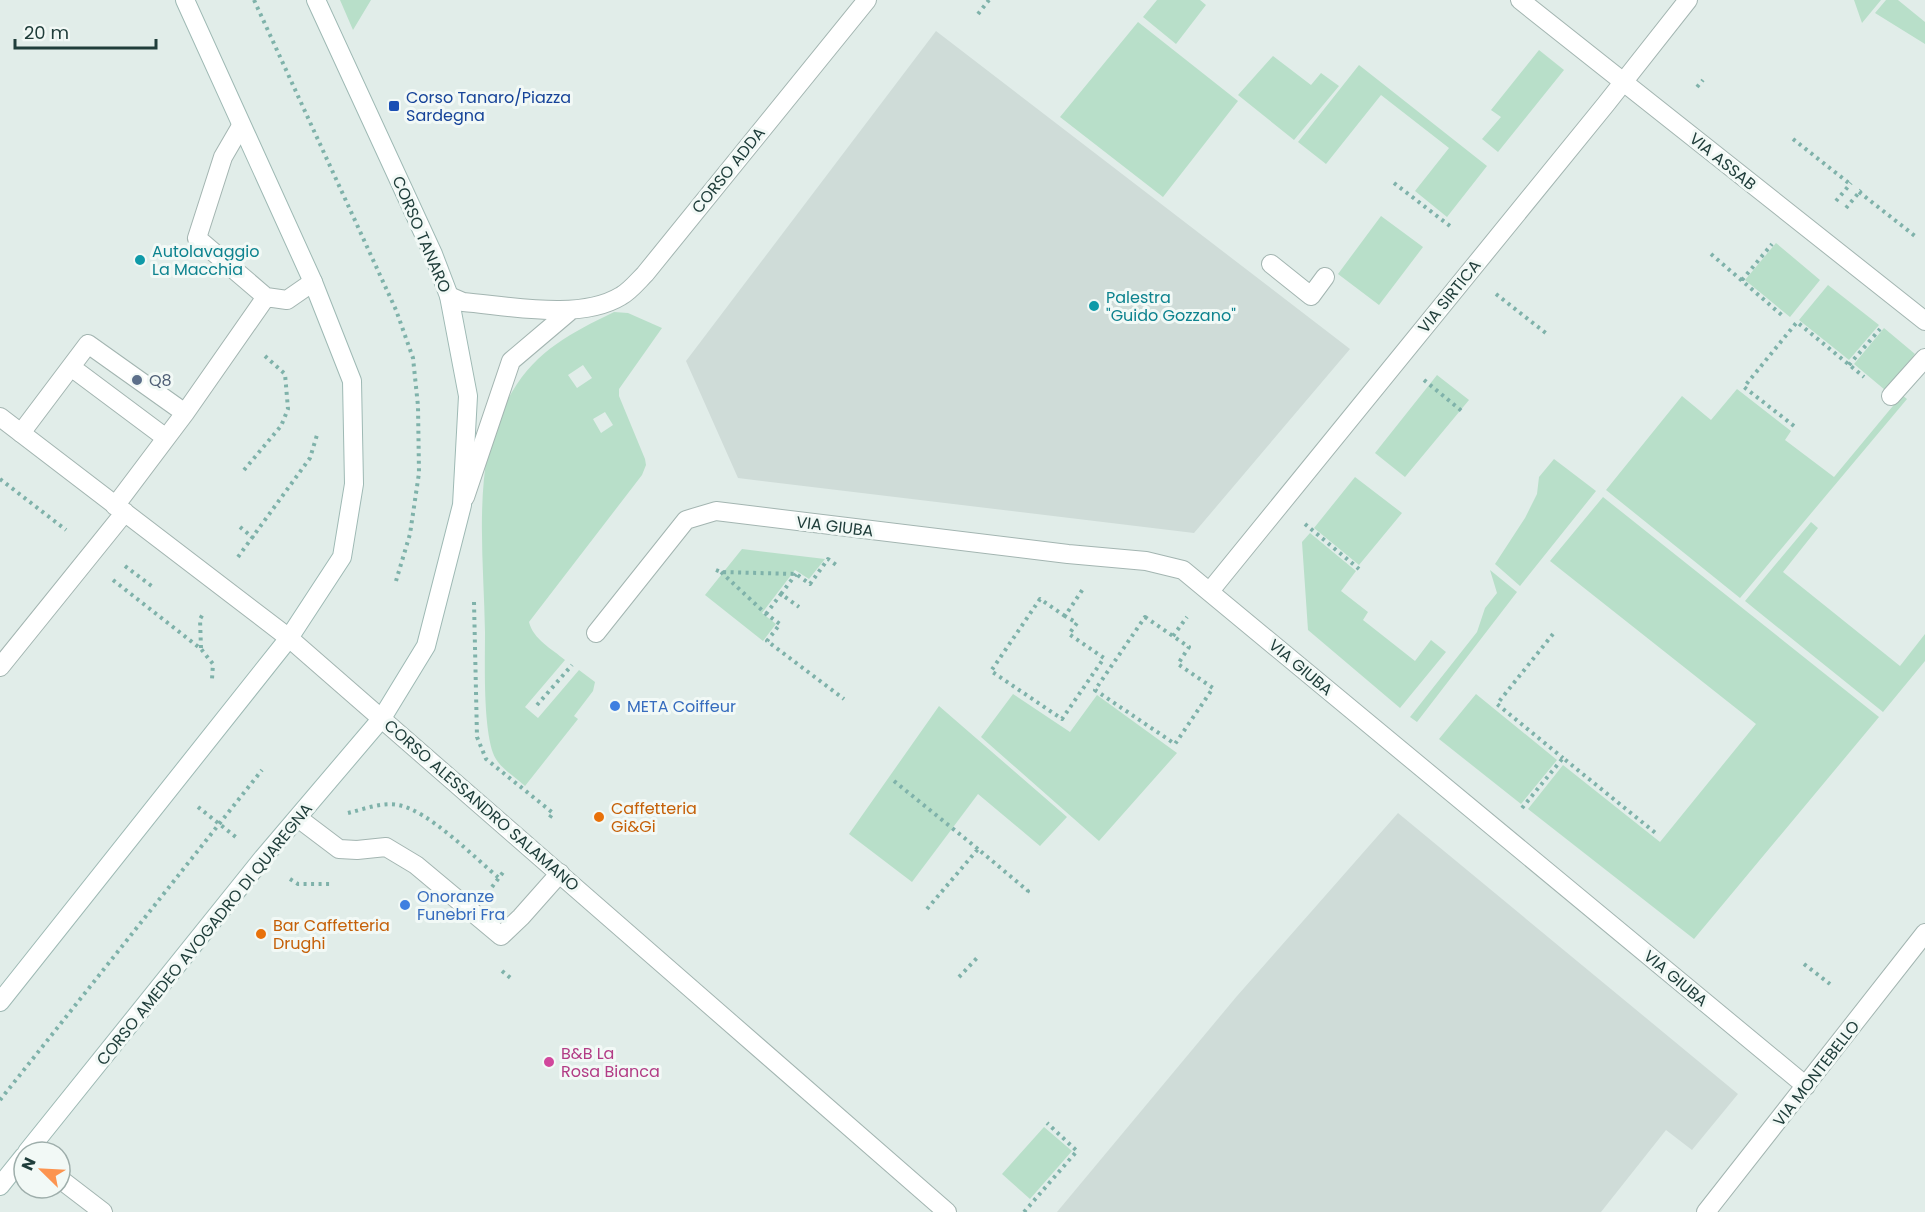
<svg xmlns="http://www.w3.org/2000/svg" width="1925" height="1212" font-family="Poppins,sans-serif">
  <style>
    .built { fill: #cfdcd8 }
    .green { fill: #b8dfc9; fill-rule: evenodd }
    .lines { fill: none; stroke-linecap: round; stroke-linejoin: round }
    .service-casing { stroke: #a3b5b1; stroke-width: 20 }
    .minor-casing { stroke: #a3b5b1; stroke-width: 20 }
    .tertiary-casing { stroke: #a3b5b1; stroke-width: 20 }
    .secondary-casing { stroke: #9eb9b4; stroke-width: 20 }
    .path { stroke: #7fb2aa; stroke-width: 4; stroke-dasharray: 3 4.5; stroke-linecap: butt }
    .service { stroke: #fff; stroke-width: 18 }
    .minor { stroke: #fff; stroke-width: 18 }
    .tertiary { stroke: #fff; stroke-width: 18 }
    .secondary { stroke: #fff; stroke-width: 18 }
    .transit-dot { fill: #1a4fb4; stroke: #f2f9f6; stroke-width: 2 }
    .culture-dot { fill: #0f9aa8; stroke: #f2f9f6; stroke-width: 2 }
    .service-dot { fill: #5c6f8a; stroke: #f2f9f6; stroke-width: 2 }
    .shop-dot { fill: #3f7fe0; stroke: #f2f9f6; stroke-width: 2 }
    .food-dot { fill: #e8710a; stroke: #f2f9f6; stroke-width: 2 }
    .hotel-dot { fill: #d1479c; stroke: #f2f9f6; stroke-width: 2 }
    .labels { text-anchor: middle; stroke-width: 6; stroke-linejoin: round; paint-order: stroke }
    .transit-label { font-size: 16px; fill: #164399; stroke: #f2f9f6; text-anchor: start }
    .street-label { font-size: 16px; fill: #203e3b; stroke: #f2f9f6 }
    .culture-label { font-size: 16px; fill: #0d838f; stroke: #f2f9f6; text-anchor: start }
    .service-label { font-size: 16px; fill: #4e5e75; stroke: #f2f9f6; text-anchor: start }
    .shop-label { font-size: 16px; fill: #366cbe; stroke: #f2f9f6; text-anchor: start }
    .food-label { font-size: 16px; fill: #c56008; stroke: #f2f9f6; text-anchor: start }
    .hotel-label { font-size: 16px; fill: #b23c85; stroke: #f2f9f6; text-anchor: start }
  </style>
  <rect width="100%" height="100%" fill="#e1ede9"/>
  <path class="built" d="M936,31L1350,349L1194,533L738,478L686,361Z
    M1398,813L1738,1094L1692,1150L1666,1130L1601,1212H1057L1237,996Z"/>
  <path class="green" d="M340,0H371L353,30Z
    M1157,0H1200L1206,5L1176,44L1143,17Z
    M1854,0H1881L1862,23Z
    M1886,0H1898L1925,22V44L1875,13Z
    M1138,22L1238,101L1163,197L1060,117Z
    M1539,50L1564,70L1498,152L1482,139L1501,117L1491,110Z
    M1273,56L1311,85L1321,73L1339,86L1294,140L1238,95Z
    M1359,65L1487,166L1447,217L1415,191L1449,148L1381,95L1326,164L1298,142Z
    M1381,216L1423,247L1379,305L1338,274Z
    M1776,243L1820,280L1790,317L1745,280Z
    M1828,285L1879,325L1849,360L1799,320Z
    M614,312L628,313L662,328L619,389V396L645,459L646,465L642,475L529,622C533,639 552,649 565,660L525,707L538,718L579,670L595,682L593,691L574,716L578,719L525,786C514,776 498,767 493,753C483,723 485,665 485,632C484,572 477,509 488,450C492,431 502,409 512,392C537,350 571,333 614,312ZM583,365L592,378L577,388L568,375ZM605,412L613,425L601,433L593,419Z
    M1884,328L1915,354L1885,390L1854,364Z
    M1437,375L1469,400L1405,477L1375,453Z
    M1737,389L1791,431L1785,440L1834,477L1902,395L1907,399L1740,598L1606,490L1682,396L1711,420Z
    M1554,459L1596,491L1520,586L1495,564L1525,518L1537,494L1539,477Z
    M1355,477L1402,513L1359,565L1314,528Z
    M1603,497L1879,717L1694,939L1528,809L1563,765L1660,842L1756,724L1550,561Z
    M1811,522L1818,528L1783,572L1900,666L1925,634V661L1883,712L1745,601Z
    M1310,533L1356,571L1341,591L1368,612L1363,620L1415,661L1431,640L1446,652L1400,708L1308,630L1302,542Z
    M742,549L825,559L809,579L795,570L762,613L776,624L763,641L705,595Z
    M1490,570L1517,592L1417,722L1410,717L1477,632L1485,608L1497,593Z
    M1013,694L1070,732L1097,695L1177,753L1099,841L981,737Z
    M1476,694L1557,760L1521,804L1439,739Z
    M939,706L1067,817L1040,846L978,794L912,882L849,834Z
    M1044,1127L1072,1151L1030,1199L1002,1174Z"/>
  <g class="lines">
    <defs>
      <path id="service" d="M241,126L223,157L197,238L266,297
        M1271,264L1311,296L1325,277
        M71,367L166,438
        M1891,396L1925,358
        M21,433L88,344L185,413
        M115,506L185,413L266,297L287,300L313,282
        M298,818L339,849L357,850L386,847L416,865L501,936L521,917L560,873"/>
      <path id="minor" d="M1520,0L1925,321
        M449,296L463,302C510,306 580,321 621,296C630,291 638,281 645,274L867,0
        M0,417L289,638
        M465,497L511,361L570,311
        M1210,591L1606,104L1688,0
        M596,633L686,520L716,511L1068,554L1146,561L1183,570L1806,1086
        M0,667L125,512
        M60,1179L103,1212
        M1706,1212L1925,933"/>
      <path id="tertiary" d="M289,638L947,1212"/>
      <path id="secondary" d="M0,1002L289,638L342,557L354,484L352,381L313,282L185,0
        M27,1152L263,858L382,718L426,646L462,505L468,396L449,296L433,254L316,0
        M0,1186L24,1156"/>
    </defs>
    <use href="#service" class="service-casing"/>
    <use href="#minor" class="minor-casing"/>
    <use href="#tertiary" class="tertiary-casing"/>
    <use href="#secondary" class="secondary-casing"/>
    <path class="path" d="M254,0L396,310L413,358L418,406L419,473L410,534L396,581
      M978,14L989,0
      M1697,87L1703,80
      M1793,139L1850,184
      M1394,183L1450,226
      M1859,192L1915,236
      M1836,201L1851,183
      M1846,208L1861,190
      M1711,254L1784,317
      M1742,280L1772,244
      M1496,294L1547,334
      M1849,365L1880,329
      M1424,380L1463,412
      M1794,426L1744,387L1797,322L1864,377
      M244,470L281,426L288,409L285,374L265,356
      M0,479L66,530
      M1305,524L1359,569
      M240,527L257,541
      M238,557L310,458L317,435
      M125,566L153,587
      M716,570L721,572L796,574L810,584L828,559L839,567
      M721,572L766,614L780,624L767,641L844,699
      M113,580L201,649L213,664L212,679
      M781,594L796,574
      M474,602L477,737L486,759L553,813L548,820
      M766,614L781,594L799,607
      M1065,616L1040,599L991,671L1062,719L1104,658L1069,634L1077,623L1065,616L1083,589
      M1145,617L1189,647L1178,664L1213,688L1175,744L1095,690Z
      M1553,634L1497,704L1563,758
      M1173,636L1187,617
      M201,648L200,619L203,614
      M537,705L572,665
      M894,781L978,849
      M198,807L237,838
      M1522,808L1563,758L1658,835
      M348,813C364,809 382,802 398,805C428,810 475,858 499,878
      M290,879L298,884H332
      M492,887L504,871
      M927,909L978,849L1028,891L1024,895
      M1804,964L1830,984
      M502,971L513,980
      M959,977L977,958
      M0,1100L262,770
      M1024,1212L1077,1151L1047,1123"/>
    <use href="#service" class="service"/>
    <use href="#minor" class="minor"/>
    <use href="#tertiary" class="tertiary"/>
    <use href="#secondary" class="secondary"/>
  </g>
  <rect class="transit-dot" x="388" y="100" width="12" height="12" rx="3"/>
  <g class="culture-dot">
    <circle cx="140" cy="260" r="6"/>
    <circle cx="1094" cy="306" r="6"/>
  </g>
  <circle class="service-dot" cx="137" cy="380" r="6"/>
  <g class="shop-dot">
    <circle cx="615" cy="706" r="6"/>
    <circle cx="405" cy="905" r="6"/>
  </g>
  <g class="food-dot">
    <circle cx="599" cy="817" r="6"/>
    <circle cx="261" cy="934" r="6"/>
  </g>
  <circle class="hotel-dot" cx="549" cy="1062" r="6"/>
  <g class="labels">
    <g class="transit-label">
      <text x="406" y="103">Corso Tanaro/Piazza<tspan x="406" dy="18">Sardegna</tspan></text>
    </g>
    <g class="street-label">
      <text transform="translate(1723 161) rotate(39)" y="6">VIA ASSAB</text>
      <text transform="translate(728 170) rotate(-51)" y="6">CORSO ADDA</text>
      <text transform="translate(422 234) rotate(67)" y="6">CORSO TANARO</text>
      <text transform="translate(1449 296) rotate(-51)" y="6">VIA SIRTICA</text>
      <text transform="translate(835 526) rotate(7)" y="6">VIA GIUBA</text>
      <text transform="translate(1301 667) rotate(40)" y="6">VIA GIUBA</text>
      <text transform="translate(482 805) rotate(41)" y="6">CORSO ALESSANDRO SALAMANO</text>
      <text transform="translate(204 934) rotate(-51)" y="6">CORSO AMEDEO AVOGADRO DI QUAREGNA</text>
      <text transform="translate(1676 978) rotate(40)" y="6">VIA GIUBA</text>
      <text transform="translate(1816 1073) rotate(-52)" y="6">VIA MONTEBELLO</text>
    </g>
    <g class="culture-label">
      <text x="152" y="257">Autolavaggio<tspan x="152" dy="18">La Macchia</tspan></text>
      <text x="1106" y="303">Palestra<tspan x="1106" dy="18">"Guido Gozzano"</tspan></text>
    </g>
    <g class="service-label">
      <text x="149" y="386">Q8</text>
    </g>
    <g class="shop-label">
      <text x="627" y="712">META Coiffeur</text>
      <text x="417" y="902">Onoranze<tspan x="417" dy="18">Funebri Fra</tspan></text>
    </g>
    <g class="food-label">
      <text x="611" y="814">Caffetteria<tspan x="611" dy="18">Gi&amp;Gi</tspan></text>
      <text x="273" y="931">Bar Caffetteria<tspan x="273" dy="18">Drughi</tspan></text>
    </g>
    <g class="hotel-label">
      <text x="561" y="1059">B&amp;B La<tspan x="561" dy="18">Rosa Bianca</tspan></text>
    </g>
  </g>
  <g transform="translate(42 1170) rotate(294)"><circle r="28" fill="#f2f9f6" stroke="#9eaeab" stroke-width="1.5"/>
  <path d="M0-4.5L10 22L0 15L-10 22Z" fill="#fc9450"/>
  <text y="-9" font-size="16" font-weight="bold" text-anchor="middle" fill="#203e3b">N</text>
  </g>
  <path d="M15 39v9h141v-9" fill="none" stroke="#203e3b" stroke-width="3"/>
  <text x="24" y="39" font-size="18" fill="#203e3b" stroke="#f2f9f6" stroke-width="4.5" paint-order="stroke">20 m</text>
</svg>
